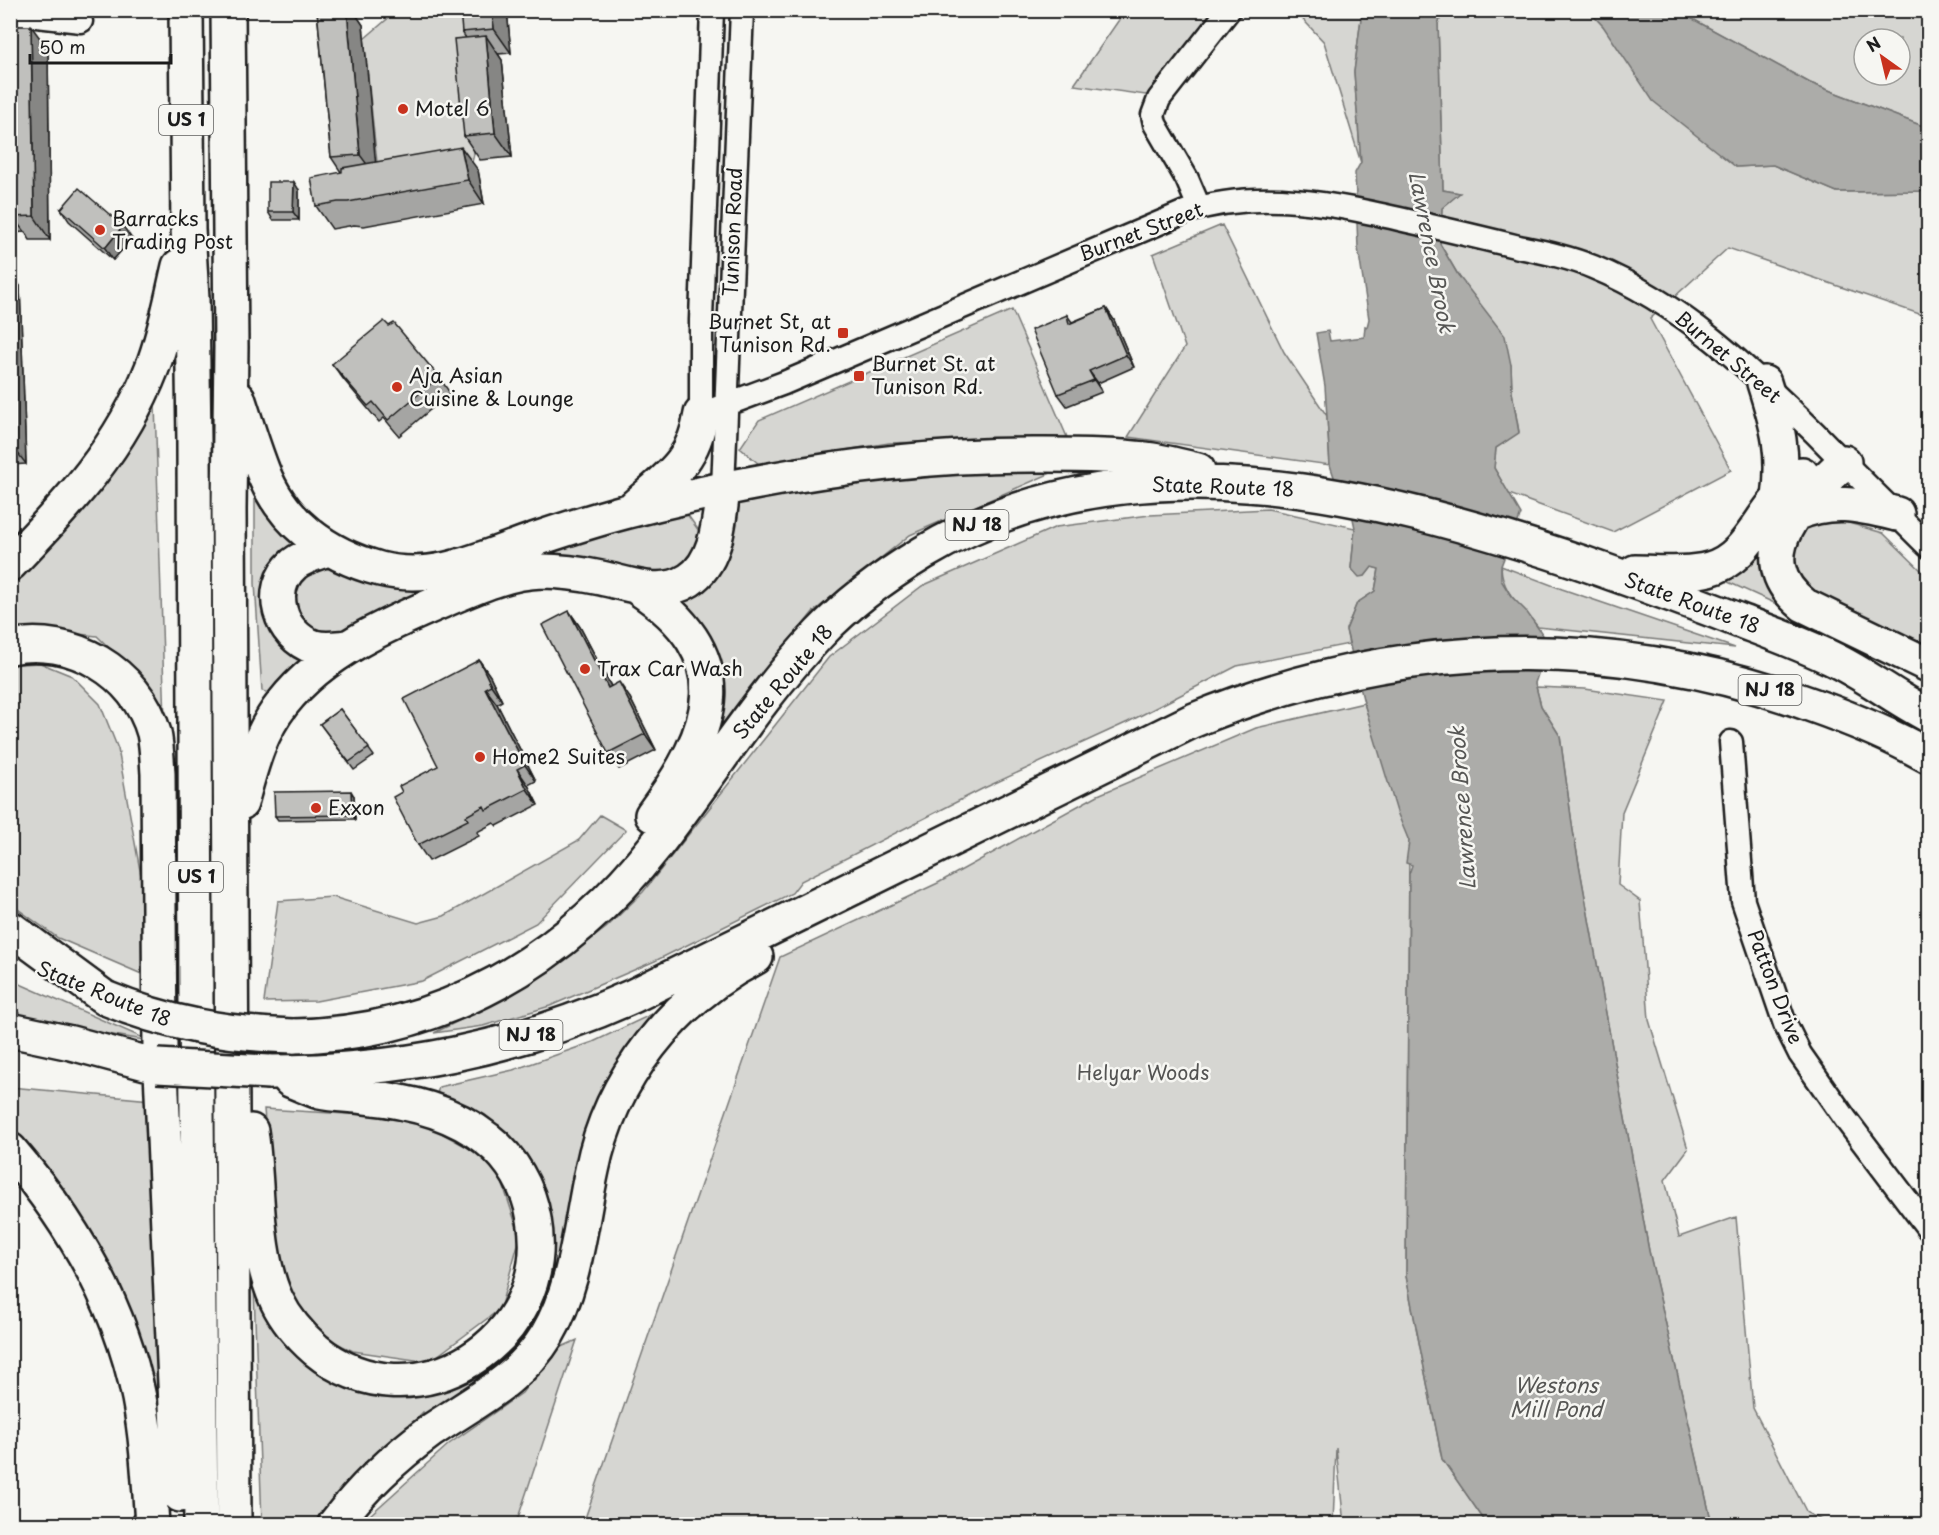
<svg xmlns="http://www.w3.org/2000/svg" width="1939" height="1535" font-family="'Playpen Sans',sans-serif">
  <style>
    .green { fill: #d6d6d2; stroke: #797977; stroke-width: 1.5; fill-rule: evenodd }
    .water { fill: #acaca9; stroke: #727271; stroke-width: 1.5 }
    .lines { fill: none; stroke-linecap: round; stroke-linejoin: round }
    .minor-casing { stroke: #1c1c1c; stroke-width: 27 }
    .highway-casing { stroke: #1c1c1c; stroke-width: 38 }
    .minor { stroke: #f6f6f2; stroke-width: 22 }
    .highway { stroke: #f6f6f2; stroke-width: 33 }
    .highway-bridge-casing { stroke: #1c1c1c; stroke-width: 38; stroke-linecap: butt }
    .highway-bridge { stroke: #f6f6f2; stroke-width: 33 }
    .wall { fill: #a5a5a3; stroke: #1c1c1c; stroke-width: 1.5 }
    .shaded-wall { fill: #868684; stroke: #1c1c1c; stroke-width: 1.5 }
    .building { fill: #c0c0bd; stroke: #1c1c1c; stroke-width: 1.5 }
    .poi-dot { fill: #c8321e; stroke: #f6f6f2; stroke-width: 2 }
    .labels { text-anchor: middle; stroke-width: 5; stroke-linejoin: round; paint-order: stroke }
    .shield { fill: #f6f6f2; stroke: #5d5d5c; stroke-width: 1.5 }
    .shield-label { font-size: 18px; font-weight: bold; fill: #1c1c1c }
    .poi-label { font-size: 20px; fill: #1c1c1c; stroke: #f6f6f2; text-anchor: start }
    .street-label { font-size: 20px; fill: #1c1c1c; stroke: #f6f6f2 }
    .park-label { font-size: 20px; fill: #545453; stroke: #f6f6f2 }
    .water-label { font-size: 21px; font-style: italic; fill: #565654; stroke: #f6f6f2 }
  </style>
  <rect width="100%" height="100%" fill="#f6f6f2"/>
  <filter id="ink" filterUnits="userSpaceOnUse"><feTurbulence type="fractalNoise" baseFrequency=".0167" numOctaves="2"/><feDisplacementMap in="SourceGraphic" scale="12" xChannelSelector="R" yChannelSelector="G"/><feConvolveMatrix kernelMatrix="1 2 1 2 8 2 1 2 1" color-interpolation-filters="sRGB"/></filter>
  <g filter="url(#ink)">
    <path class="green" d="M415,11H469L465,62L474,154L471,166L379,181L364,39L392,15Z
      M1125,11H1213L1160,97L1074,85Z
      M1295,11H1362L1354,72L1361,163L1324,42Z
      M1445,11H1589L1736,167L1773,165L1837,192L1928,191V317L1728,248L1650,319L1731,470L1613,532L1509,494L1494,468L1496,448L1519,432L1512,392L1511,365L1440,244L1442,208L1459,193L1443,190L1438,23Z
      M1678,11H1928V128L1810,83ZM1864,39H1900V75H1864Z
      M1222,225L1284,352L1327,416L1330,465L1128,437L1185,347L1153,254Z
      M1012,310L1067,437L889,443L759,464L740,448L759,420Z
      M155,404L165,722L136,674L97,636L11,627L10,587L90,500Z
      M1022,468L1051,473L910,535L813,612L696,759L719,673L682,597L724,564L734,502L884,474Z
      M255,478L304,546L279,565L314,656L273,694L262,691L255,583Z
      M1268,509L1355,528L1351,568L1365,576L1372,567L1379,569L1375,591L1357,603L1346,629L1349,644L1237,666L1128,722L982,789L801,881L792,893L655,961L550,1006L483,1026L434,1033L499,1001L533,982L606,928L643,892L829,657L922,586L1056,527L1150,515Z
      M687,514L699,531L693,558L671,577L522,561L660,515Z
      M1842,521L1883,533L1928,577V651L1808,590L1791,557L1808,526Z
      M1762,541L1763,575L1783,607L1728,582L1729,575Z
      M325,565L443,584L342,638L304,629L291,598L298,579Z
      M1501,566L1562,589L1735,648L1538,627C1522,606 1502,594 1501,566Z
      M40,663L72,676L100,704L118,749L143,887L144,975L58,938L11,904V666L20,664Z
      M1536,687L1585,689L1668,701L1622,812L1618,885L1640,901L1649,1020L1688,1149L1665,1180L1679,1237L1736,1217L1753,1408L1807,1513L1829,1524H1712L1649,1251L1573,831L1560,736L1541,706Z
      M1364,703L1409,841L1406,1276L1442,1459L1487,1524H1344L1336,1448L1333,1524H583L780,957L938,883L1098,795L1256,728Z
      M600,815L626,830L536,923L422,981L316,1001L264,1002L278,901L333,897L418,923L444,916L579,840Z
      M11,980L150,1041L11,1018Z
      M667,1007L653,1028L555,1295L528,1345L428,1420L423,1412L326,1511L317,1524H262L254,1289L318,1371L348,1385L427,1396V1388L474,1372L546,1221L436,1097L439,1087L513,1070L593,1042Z
      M10,1087L151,1100L165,1431L137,1330L84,1227L11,1126Z
      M264,1109L414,1118L496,1163L520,1237L500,1309L429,1362L353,1351L301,1326L274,1236Z
      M577,1340L516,1524H360L449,1444L522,1393L554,1350Z"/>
    <path class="water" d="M1362,11H1445L1438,23L1443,190L1460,193L1442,208L1440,244L1458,275L1505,336L1511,365L1512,392L1519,433L1496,448L1494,468L1521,514L1501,566V580L1511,596L1526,611L1543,635L1545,654L1535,683L1541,706L1560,736L1573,831L1649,1251L1712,1524H1487L1442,1459L1406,1276L1409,874L1412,865L1406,863L1409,841L1397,812L1364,703L1346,630L1357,603L1375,591L1379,569L1372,567L1365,576L1359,577L1351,568L1355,528L1352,514L1337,486L1330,465L1325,386L1316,333L1328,331L1330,341L1364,337L1365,326L1367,327L1369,319L1358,248L1355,173L1361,162L1354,72Z
      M1589,11H1678L1810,83L1928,128V191L1837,192L1773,165L1736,167L1653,101L1603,26Z"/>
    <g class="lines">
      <defs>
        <path id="minor" d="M712,10L701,320V414L784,383L1185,212C1260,188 1334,204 1408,221C1445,229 1482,238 1519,247C1543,252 1569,257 1593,267C1681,303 1749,368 1816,434C1853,472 1891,509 1928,546
          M10,13L81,21
          M1199,207L1187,179L1155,124L1153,115L1159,99L1229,10
          M723,489L742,10
          M1731,742L1743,901L1785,1024L1800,1054L1847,1121L1928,1228"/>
        <path id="highway" d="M186,10L188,229L192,299L194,442L196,1006L201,1524
          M228,10L231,347L229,509L234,1524
          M1764,383C1778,427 1785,452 1779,498
          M238,398C246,422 253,446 262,469C281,522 327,555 380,569C436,583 484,557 536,539C566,529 597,519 628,511C764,476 902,454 1043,455C1076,455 1112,455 1145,459C1162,461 1180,466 1198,470
          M1844,462C1804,499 1742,556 1804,605L1928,665
          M634,507C668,477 694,462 701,414
          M1795,514C1832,498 1859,505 1897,514
          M328,549C317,553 304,556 294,564C265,589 280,636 314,647C325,650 336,648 347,647
          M10,564C69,503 121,448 152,368C165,335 171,300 179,266
          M1635,572C1659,572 1685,575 1709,569C1740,561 1753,532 1771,508C1780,496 1791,485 1802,474
          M638,588C741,656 716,729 652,815
          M10,647C71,634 137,672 154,733C157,747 157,761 158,774L160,1049L180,1495
          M241,803C251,767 259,733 283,703C323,652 388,624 447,599C478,586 508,572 542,571C562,571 582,574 601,578C630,584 661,598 689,580C718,561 719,519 723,489
          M10,928L105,998
          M10,1030L71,1043L157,1066
          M293,1036C442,1034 566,960 657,844C711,775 758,698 819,634C849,602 885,576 923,553C1129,430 1371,492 1583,563C1637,582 1690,601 1743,622C1772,633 1802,644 1831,658C1865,674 1895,698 1928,715
          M269,1072C398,1072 515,1049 633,996L1192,721C1392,638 1608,630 1812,705C1852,719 1891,735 1928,756
          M251,1131C259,1184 254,1253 277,1301C286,1320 300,1336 316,1350C413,1430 556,1341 534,1219C529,1188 512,1158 487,1139C452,1111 408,1101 365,1097C350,1095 334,1095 320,1092C310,1089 300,1084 290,1080
          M10,1150C71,1221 121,1305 139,1398C147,1439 149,1482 152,1524
          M335,1524C362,1488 395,1457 432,1430C473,1402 520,1380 547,1335C576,1286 580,1225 592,1170C610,1079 674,999 756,957"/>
      </defs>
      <use href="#minor" class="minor-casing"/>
      <use href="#highway" class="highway-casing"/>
      <use href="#minor" class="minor"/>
      <use href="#highway" class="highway"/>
      <defs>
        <path id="highway-bridge" d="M105,998C168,1024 225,1034 293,1036
          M157,1066L269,1072"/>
      </defs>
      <use href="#highway-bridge" class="highway-bridge-casing"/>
      <use href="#highway-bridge" class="highway-bridge"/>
    </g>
    <path class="wall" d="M317,10H353L363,25L375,162L478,170L484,204L364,226L354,225L332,229L316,206L341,172L331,157Z
      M507,10L511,53L498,54L502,60L512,157L480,160L464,136L466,38L462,32Z
      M10,34L48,49L50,240H30L25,232L12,233L10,231Z
      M299,190V220H273L268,212Z
      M61,209L132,239L113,260L69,221Z
      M10,272L20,286L26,464L10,465Z
      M1106,308L1114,320L1134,367L1098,383L1102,392L1067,406L1058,394L1067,315L1072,322Z
      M332,364L439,377L450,393L399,436L384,418L379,422L344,380Z
      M569,611L580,627L611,686L630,698L656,750L619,769L608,753Z
      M479,660L490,676L502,701L497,704L536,781L528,785L538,805L497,826L494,823L477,832L479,836L429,861L418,845L402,792L438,766Z
      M340,709L374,756L354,770L320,724Z
      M354,796L355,819L278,820L275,816Z"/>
    <path class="shaded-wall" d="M347,10H353L363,25L377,178L360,155Z
      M492,10H507L511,53L494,29Z
      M31,26L48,49L50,240L34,216Z
      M486,36L502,60L512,157L495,133Z
      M461,147L478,170L484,204L468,180Z
      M294,182L299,190V220L293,212Z
      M10,210L15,216L13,217L25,233L10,213Z
      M123,226L132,239L113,260L105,248Z
      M10,272L20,286L26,464L10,443Z
      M1106,308L1114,320L1134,367L1126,355Z
      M1089,371L1098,383L1102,392L1094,380Z
      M569,611L580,627L620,704L608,688Z
      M479,660L490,676L502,701L491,685Z
      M619,682L630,698L656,750L645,734Z
      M485,688L497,704L536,781L525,765Z
      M517,769L528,785L538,805L527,789Z
      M351,791L354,796L355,819L352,815Z"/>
    <path class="building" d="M317,10H347L360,155L331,157Z
      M460,10H492L494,29L462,32Z
      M13,26H31L34,216L13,217V207H10V35H13Z
      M486,36L495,133L464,136L454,39Z
      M461,147L468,180L348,202H338L316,206L311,178L342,172V168Z
      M268,182H294L293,212H268Z
      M79,188L123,226L105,248L61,209Z
      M1106,308L1126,355L1089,371L1094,380L1058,394L1031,330L1067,315L1069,324Z
      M384,321L389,326L394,323L439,377L388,420L373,402L368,406L332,364Z
      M569,611L608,688L619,682L645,734L608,753L542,625Z
      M479,660L491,685L485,688L525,765L517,769L527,789L486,810L484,806L466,816L468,820L418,845L393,797L402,792L399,786L438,766L404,699Z
      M340,709L369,748L349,762L320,724Z
      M351,791L352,815L275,816L274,792Z"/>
  </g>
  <g class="poi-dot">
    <circle cx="403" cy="109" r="6"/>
    <circle cx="100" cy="230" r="6"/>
    <rect x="837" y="327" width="12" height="12" rx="3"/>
    <rect x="853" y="370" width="12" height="12" rx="3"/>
    <circle cx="397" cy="387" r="6"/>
    <circle cx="585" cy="669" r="6"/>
    <circle cx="480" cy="757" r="6"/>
    <circle cx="316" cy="808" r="6"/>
  </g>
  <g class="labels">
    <g class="shield">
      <rect x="159" y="105" width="54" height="30" rx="4.5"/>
      <rect x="945.5" y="510" width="63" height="30" rx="4.5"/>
      <rect x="1738.5" y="675" width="63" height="30" rx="4.5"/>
      <rect x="169" y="862" width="54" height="30" rx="4.5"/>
      <rect x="499.5" y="1020" width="63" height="30" rx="4.5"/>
    </g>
    <g class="shield-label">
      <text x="186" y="126">US 1</text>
      <text x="977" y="531">NJ 18</text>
      <text x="1770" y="696">NJ 18</text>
      <text x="196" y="883">US 1</text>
      <text x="531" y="1041">NJ 18</text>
    </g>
    <g class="poi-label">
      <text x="415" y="116">Motel 6</text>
      <text x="112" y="226">Barracks<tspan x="112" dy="23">Trading Post</tspan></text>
      <text x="831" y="329" text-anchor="end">Burnet St, at<tspan x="831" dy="23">Tunison Rd.</tspan></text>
      <text x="871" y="371">Burnet St. at<tspan x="871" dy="23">Tunison Rd.</tspan></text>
      <text x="409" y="383">Aja Asian<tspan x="409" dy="23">Cuisine &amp; Lounge</tspan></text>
      <text x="597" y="676">Trax Car Wash</text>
      <text x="492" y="764">Home2 Suites</text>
      <text x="328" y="815">Exxon</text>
    </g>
    <g class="street-label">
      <text transform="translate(733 232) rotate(-88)" y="7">Tunison Road</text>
      <text transform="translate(1141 232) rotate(-21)" y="7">Burnet Street</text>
      <text transform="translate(1728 357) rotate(40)" y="7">Burnet Street</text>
      <text transform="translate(1223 487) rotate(2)" y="7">State Route 18</text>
      <text transform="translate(1692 603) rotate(20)" y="7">State Route 18</text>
      <text transform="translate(783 682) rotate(-50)" y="7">State Route 18</text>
      <text transform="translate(1775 987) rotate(69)" y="7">Patton Drive</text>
      <text transform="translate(104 994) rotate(22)" y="7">State Route 18</text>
    </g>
    <g class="park-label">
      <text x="1143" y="1080">Helyar Woods</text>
    </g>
    <g class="water-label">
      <text transform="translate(1431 252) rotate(79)" y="7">Lawrence Brook</text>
      <text transform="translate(1463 808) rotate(-94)" y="7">Lawrence Brook</text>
      <text x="1556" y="1393">Westons<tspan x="1556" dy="24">Mill Pond</tspan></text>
    </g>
  </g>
  <rect width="1939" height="1535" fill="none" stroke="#f6f6f2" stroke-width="36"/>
  <rect x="18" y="18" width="1903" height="1499" fill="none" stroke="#1c1c1c" stroke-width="2" filter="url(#ink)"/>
  <g transform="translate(1882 57) rotate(326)"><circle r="28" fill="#f6f6f2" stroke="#9f9f9c" stroke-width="1.5"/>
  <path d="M0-4.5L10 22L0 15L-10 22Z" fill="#c8321e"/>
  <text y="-9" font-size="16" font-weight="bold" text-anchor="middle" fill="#1c1c1c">N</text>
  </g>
  <path d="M30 54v9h141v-9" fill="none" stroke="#1c1c1c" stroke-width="3"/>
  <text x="39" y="54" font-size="18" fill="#1c1c1c" stroke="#f6f6f2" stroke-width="4.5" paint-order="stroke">50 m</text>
</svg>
